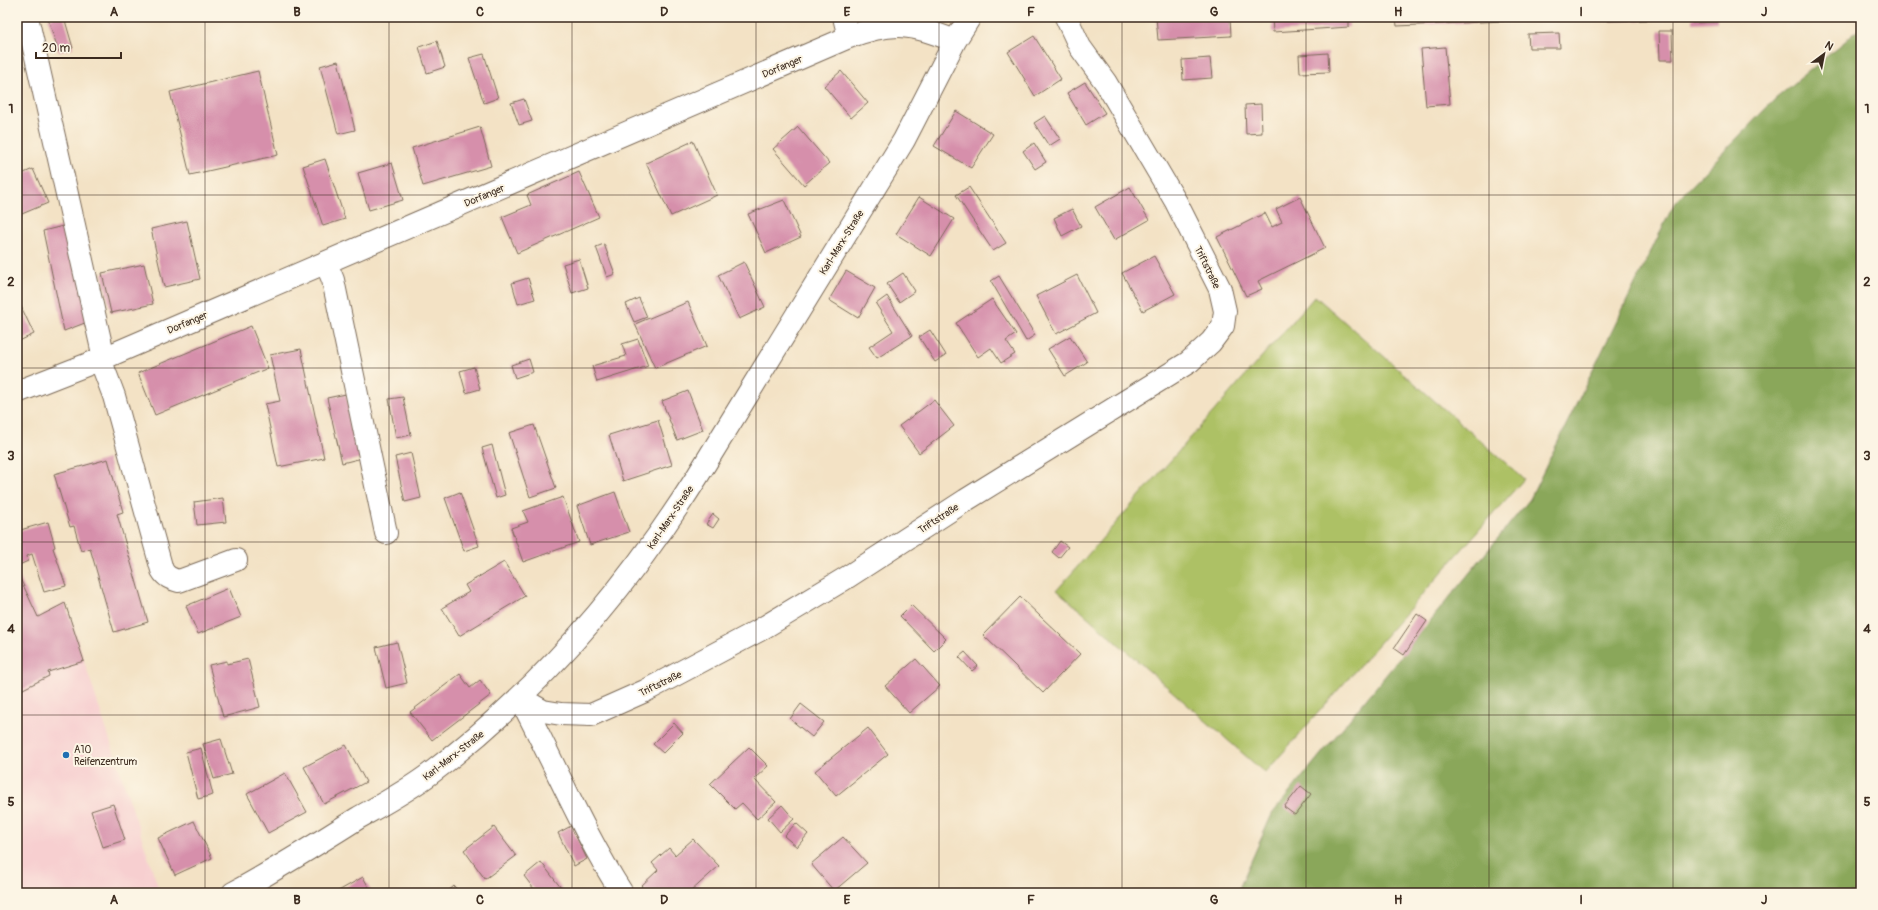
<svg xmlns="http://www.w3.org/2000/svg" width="1878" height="910" font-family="Pangolin,sans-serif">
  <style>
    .built { fill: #f7cfd0 }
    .green { fill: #adc165; stroke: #747642 }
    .forest { fill: #8aa75a; stroke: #62683c }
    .building { fill: #d68fab }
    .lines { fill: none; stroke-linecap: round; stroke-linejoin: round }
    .minor-casing { stroke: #7b6a58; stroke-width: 24 }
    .minor { stroke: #fff; stroke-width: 22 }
    .grid { fill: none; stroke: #3b2a1e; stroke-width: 1; stroke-opacity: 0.55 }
    .poi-dot { fill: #1f6fb2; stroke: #fcf5e5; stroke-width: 1.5 }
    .labels { text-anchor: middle; stroke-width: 4; stroke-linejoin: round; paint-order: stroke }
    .street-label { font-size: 10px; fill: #3b2a1e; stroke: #fcf5e5 }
    .poi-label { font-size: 10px; fill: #3b2a1e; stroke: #fcf5e5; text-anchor: start }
    .neatline { fill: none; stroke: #3b2a1e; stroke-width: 1.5 }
    .grid-label { font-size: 13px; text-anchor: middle; font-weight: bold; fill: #3b2a1e }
  </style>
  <rect width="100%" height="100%" fill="#fcf5e5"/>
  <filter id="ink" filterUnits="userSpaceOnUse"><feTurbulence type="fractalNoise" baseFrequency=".025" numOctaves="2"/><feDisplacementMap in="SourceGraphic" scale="8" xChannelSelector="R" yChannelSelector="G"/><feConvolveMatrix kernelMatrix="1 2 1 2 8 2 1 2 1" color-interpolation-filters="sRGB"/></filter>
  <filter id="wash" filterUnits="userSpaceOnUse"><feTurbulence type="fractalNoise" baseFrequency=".012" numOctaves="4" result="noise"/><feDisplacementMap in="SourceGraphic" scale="16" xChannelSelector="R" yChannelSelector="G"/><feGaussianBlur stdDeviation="0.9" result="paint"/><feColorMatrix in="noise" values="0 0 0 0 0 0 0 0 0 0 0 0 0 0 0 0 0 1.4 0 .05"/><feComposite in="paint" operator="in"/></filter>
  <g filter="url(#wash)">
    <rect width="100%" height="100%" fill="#f3e2c5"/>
    <path class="built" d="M17,586L38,617L65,603L160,893H17Z"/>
    <path class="green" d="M1315,296L1524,479L1265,773L1057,590Z"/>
    <path class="forest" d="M1861,28V893H1237L1272,814L1530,499L1675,202L1774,100Z"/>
    <g id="blocks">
      <path class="building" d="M54,17H64L73,48L59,52L48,19Z
        M1156,17H1230L1231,36L1158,40Z
        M1272,17H1349V27L1273,32Z
        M1396,17H1504V21L1397,26Z
        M1607,17H1647V20L1607,21Z
        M1692,17H1718V22L1692,23Z
        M1659,31H1672L1673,60H1660Z
        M1559,33L1560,48H1529L1528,34Z
        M1034,36L1061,79L1035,96L1008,52Z
        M437,41L445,67L427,73L419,47Z
        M1445,47L1450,104L1426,106L1421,49Z
        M1328,53L1329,72L1300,73L1299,55Z
        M484,54L498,98L484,103L469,58Z
        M1210,58L1212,78L1183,80L1182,60Z
        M338,61L355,130L338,134L320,66Z
        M258,71L278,155L190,175L170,92Z
        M841,71L868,103L851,118L824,86Z
        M1085,82L1105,113L1086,125L1067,93Z
        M524,99L532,121L519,125L511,103Z
        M1261,104L1262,133L1246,134L1245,105Z
        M956,111L993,134L971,168L934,146Z
        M1045,116L1060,139L1049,146L1034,123Z
        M480,127L491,166L423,186L412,148Z
        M798,127L829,163L804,185L773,149Z
        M693,141L717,195L671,216L646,163Z
        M1034,143L1046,162L1035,169L1023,151Z
        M325,159L345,219L323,226L303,166Z
        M392,163L403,200L369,210L358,173Z
        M33,169L48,203L17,216V176Z
        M579,172L599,217L517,253L502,217L531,205L527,195Z
        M969,187L1006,243L993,251L956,195Z
        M1130,187L1149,220L1114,240L1095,207Z
        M919,197L954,219L931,256L896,234Z
        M1300,197L1325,248L1258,281L1262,289L1246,296L1217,237L1265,213L1272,227L1282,222L1276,209Z
        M784,200L801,237L766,253L748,214Z
        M1072,209L1081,226L1062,236L1054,218Z
        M187,221L200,279L164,287L151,229Z
        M71,224L90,321L64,331L43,231Z
        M604,244L615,274L607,277L596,247Z
        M1154,256L1175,294L1143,311L1122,273Z
        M579,259L588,288L572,293L563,264Z
        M744,262L765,307L739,319L718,275Z
        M144,264L153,304L111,313L102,273Z
        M846,271L875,288L858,318L829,300Z
        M903,273L915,291L899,302L887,284Z
        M1077,275L1096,313L1056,334L1036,296Z
        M999,276L1035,335L1026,341L991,281Z
        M528,278L535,299L518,304L512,283Z
        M887,296L912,336L877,358L869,347L893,331L876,304Z
        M17,298L34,334L17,342Z
        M639,298L647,317L634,322L626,304Z
        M992,299L1016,334L1006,341L1015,354L1001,363L991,348L978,357L956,323Z
        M688,302L707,346L655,368L635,324Z
        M251,326L268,368L155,415L138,373Z
        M930,330L946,355L935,362L919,337Z
        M1070,336L1087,362L1065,376L1048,349Z
        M638,339L648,366L597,382L592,366L626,356L622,344Z
        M301,349L324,458L278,467L265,404L280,401L270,355Z
        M529,359L533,372L515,378L511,365Z
        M474,367L480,389L466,393L460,371Z
        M688,391L703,430L677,440L662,401Z
        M346,394L362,458L342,463L327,398Z
        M403,397L411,435L396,438L389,399Z
        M934,400L954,426L919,453L899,426Z
        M658,420L672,465L623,481L609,435Z
        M534,425L556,488L530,497L509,433Z
        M492,445L505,495L496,498L482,448Z
        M411,453L421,498L405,502L395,457Z
        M108,459L123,512L117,514L148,622L114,632L90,548L81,551L74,526L70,527L54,474Z
        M460,492L479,546L464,551L445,498Z
        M615,492L629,532L590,545L577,506Z
        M563,497L579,542L523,562L511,528L528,522L523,511Z
        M223,498L226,522L197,525L194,502Z
        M713,514L719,519L713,528L706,524Z
        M48,522L55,547L53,548L66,586L44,592L32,554L27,556L28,561L17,566V531Z
        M1060,541L1068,547L1059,558L1052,552Z
        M504,562L525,596L459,636L442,608L469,592L465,585Z
        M17,572L38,617L65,603L84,661L48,672L49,676L17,692Z
        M229,588L241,617L198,634L186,606Z
        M1020,597L1080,654L1043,693L983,635Z
        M911,605L946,639L934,651L900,616Z
        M1417,614L1427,621L1404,655L1394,648Z
        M397,642L407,683L386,688L376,647Z
        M965,652L978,666L972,671L959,657Z
        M248,659L260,707L223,717L209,665L227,661V664Z
        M916,659L940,686L909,713L885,686Z
        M460,674L470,688L480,680L491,695L432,740L410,712Z
        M801,704L824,722L812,737L790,719Z
        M674,723L683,733L663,753L653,744Z
        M868,728L888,754L836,796L815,771Z
        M221,739L232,774L214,779L203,744Z
        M346,745L366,782L324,804L304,767Z
        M749,747L768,766L754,779L776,802L757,819L742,803L735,809L710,784Z
        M201,748L213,795L198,799L186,752Z
        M285,773L307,812L268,833L247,794Z
        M1301,786L1311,794L1295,815L1284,807Z
        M113,804L125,840L103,847L91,811Z
        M782,805L794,819L780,832L768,818Z
        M194,821L212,858L175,875L158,838Z
        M796,823L808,834L797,847L784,836Z
        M571,826L587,859L574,866L558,833Z
        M494,827L516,856L485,879L464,850Z
        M843,837L867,863L834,891L811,864Z
        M693,839L719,866L689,893H647L641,886L658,870L652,863L669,848L675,855Z
        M541,862L565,893H537L524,876Z
        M363,877L372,893H335Z
        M454,886L460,893H446Z"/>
    </g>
  </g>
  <g filter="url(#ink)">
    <use href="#blocks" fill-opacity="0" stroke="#7b6a58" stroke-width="1"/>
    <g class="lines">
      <defs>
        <path id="minor" d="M27,17L104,358
          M844,17L849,37
          M326,263L333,280L386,533
          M100,359L114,396L162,570C166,577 171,579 179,581L236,560
          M17,392L104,358L849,37C895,20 911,24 955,41
          M520,698L543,711L561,714L591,715L645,691L758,631L846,578L966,500L1189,362L1211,342L1223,326L1225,311L1220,289L1176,202L1106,83L1080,47L1066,17
          M520,698C554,762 582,831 622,893
          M233,893C276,870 317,844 358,818C383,804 409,790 431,773C538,692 626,590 697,477L904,140L955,41L970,17"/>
      </defs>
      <use href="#minor" class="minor-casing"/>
      <use href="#minor" class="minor"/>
    </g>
  </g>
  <path class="grid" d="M205,17V893M389,17V893M572,17V893M756,17V893M939,17V893M1122,17V893M1306,17V893M1489,17V893M1673,17V893M17,195H1861M17,368H1861M17,542H1861M17,715H1861"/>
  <circle class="poi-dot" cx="66" cy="755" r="4"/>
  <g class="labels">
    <g class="street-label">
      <text transform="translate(782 66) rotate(-23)" y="4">Dorfanger</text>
      <text transform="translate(484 195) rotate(-23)" y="4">Dorfanger</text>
      <text transform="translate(841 242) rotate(-58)" y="4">Karl-Marx-Straße</text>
      <text transform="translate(1208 267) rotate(64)" y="4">Triftstraße</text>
      <text transform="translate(187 322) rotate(-23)" y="4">Dorfanger</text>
      <text transform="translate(670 517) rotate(-56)" y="4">Karl-Marx-Straße</text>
      <text transform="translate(938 518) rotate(-33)" y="4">Triftstraße</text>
      <text transform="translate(660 683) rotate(-26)" y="4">Triftstraße</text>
      <text transform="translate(453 755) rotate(-38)" y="4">Karl-Marx-Straße</text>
    </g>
    <g class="poi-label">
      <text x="74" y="753">A10<tspan x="74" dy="12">Reifenzentrum</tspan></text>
    </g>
  </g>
  <rect width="1878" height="910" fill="none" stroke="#fcf5e5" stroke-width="44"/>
  <g transform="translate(1824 54) rotate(32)" stroke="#fcf5e5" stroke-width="3" paint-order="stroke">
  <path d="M0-3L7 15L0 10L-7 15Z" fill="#3b2a1e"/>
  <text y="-6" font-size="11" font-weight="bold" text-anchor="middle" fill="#3b2a1e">N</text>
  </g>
  <path d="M36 52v6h85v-6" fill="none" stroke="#3b2a1e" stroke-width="2"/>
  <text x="42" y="52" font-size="12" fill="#3b2a1e" stroke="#fcf5e5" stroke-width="3" paint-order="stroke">20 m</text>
  <rect x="22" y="22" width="1834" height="866" class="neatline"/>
  <g class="grid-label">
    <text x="114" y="16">A</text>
    <text x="297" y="16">B</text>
    <text x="480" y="16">C</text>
    <text x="664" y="16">D</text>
    <text x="847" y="16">E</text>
    <text x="1031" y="16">F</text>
    <text x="1214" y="16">G</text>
    <text x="1398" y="16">H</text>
    <text x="1581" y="16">I</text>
    <text x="1764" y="16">J</text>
    <text x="11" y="113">1</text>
    <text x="1867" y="113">1</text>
    <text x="11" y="286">2</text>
    <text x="1867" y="286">2</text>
    <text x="11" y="460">3</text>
    <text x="1867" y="460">3</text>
    <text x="11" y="633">4</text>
    <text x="1867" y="633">4</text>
    <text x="11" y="806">5</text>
    <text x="1867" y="806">5</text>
    <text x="114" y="904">A</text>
    <text x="297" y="904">B</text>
    <text x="480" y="904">C</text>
    <text x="664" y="904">D</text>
    <text x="847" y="904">E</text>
    <text x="1031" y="904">F</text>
    <text x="1214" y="904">G</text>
    <text x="1398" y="904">H</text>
    <text x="1581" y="904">I</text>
    <text x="1764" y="904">J</text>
  </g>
</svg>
